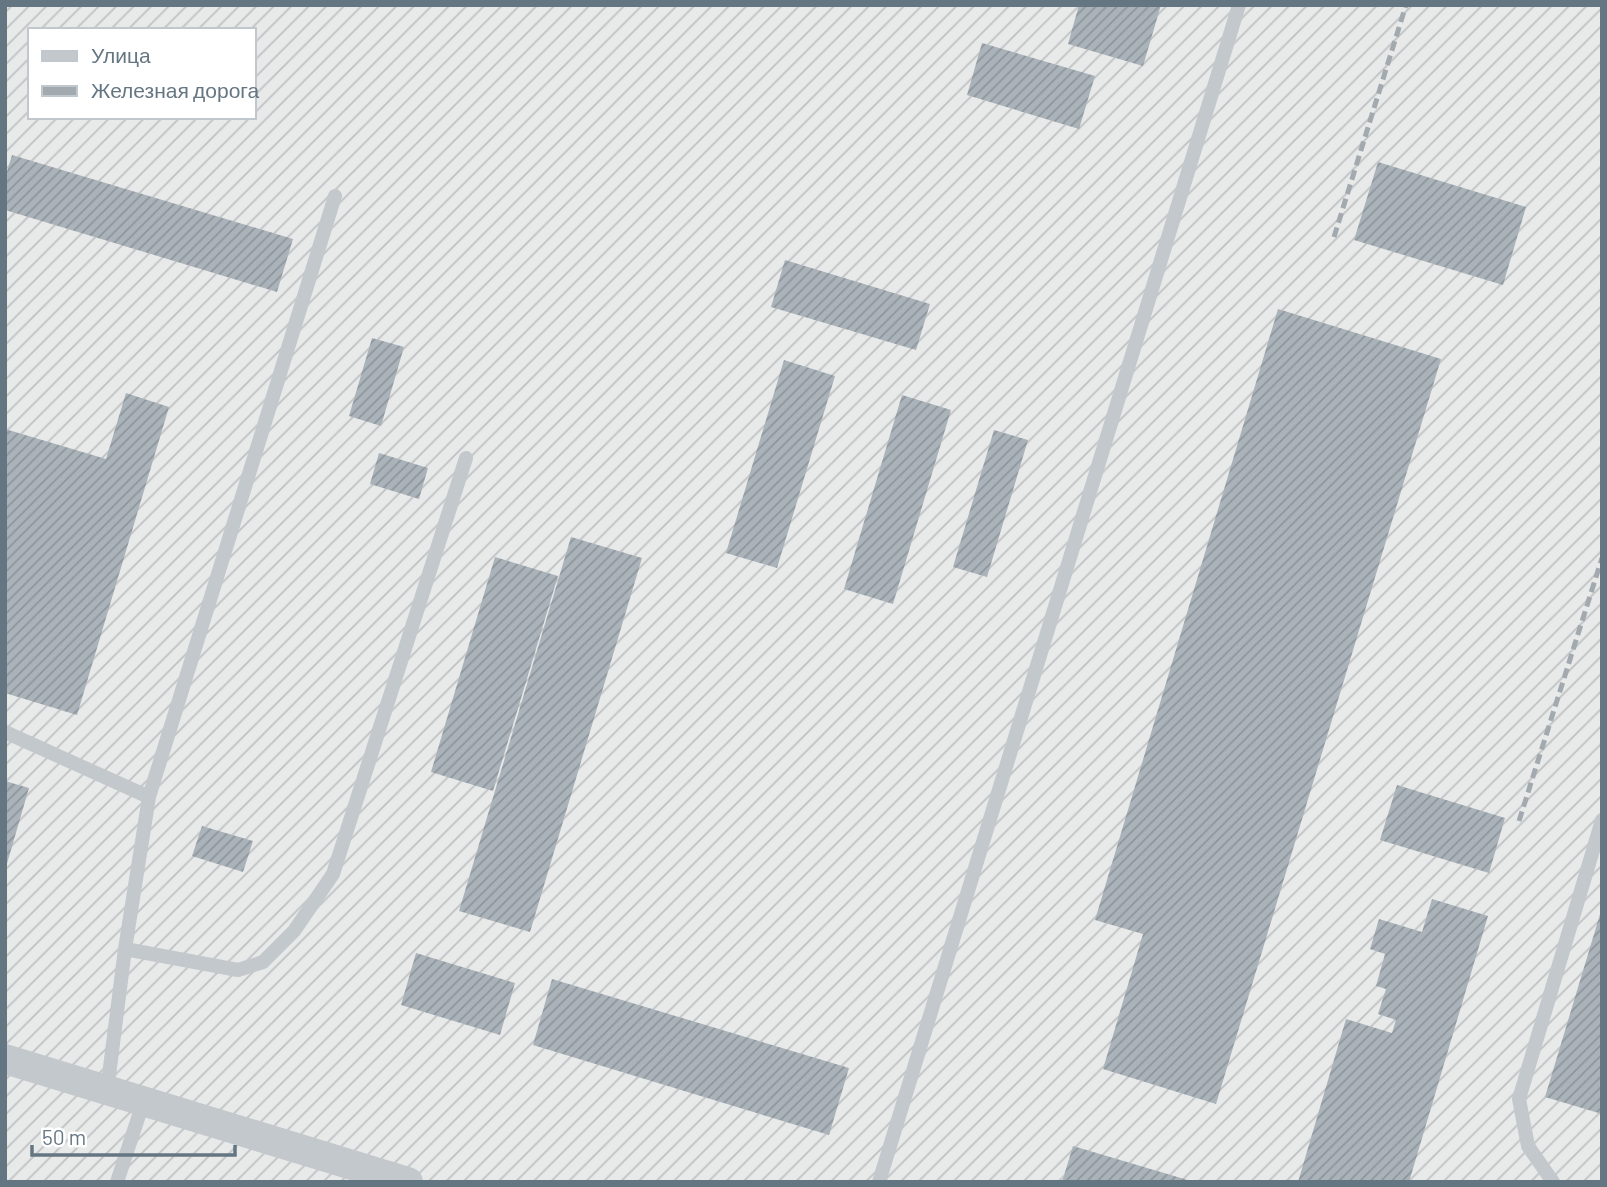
<svg xmlns="http://www.w3.org/2000/svg" width="1607" height="1187" font-family="Barlow,sans-serif">
  <style>
    .industrial { fill: url(#industrial-furrows); fill-rule: evenodd }
    .building { fill: url(#building-hatch) }
    .lines { fill: none; stroke-linecap: round; stroke-linejoin: round }
    .lane { stroke: #c3c8cc; stroke-width: 14 }
    .street { stroke: #c3c8cc; stroke-width: 30 }
    .rail { stroke: #a2aab0; stroke-width: 5; stroke-dasharray: 10 5; stroke-linecap: butt }
  </style>
  <defs>
    <pattern id="industrial-furrows" width="10" height="10" patternUnits="userSpaceOnUse" patternTransform="scale(1.75)"><rect width="10" height="10" fill="#e8e9e9"/><path d="M-1 1l2-2M0 10L10 0M9 11l2-2" fill="none" stroke="#c0c1c2"/></pattern>
    <pattern id="building-hatch" width="6" height="6" patternUnits="userSpaceOnUse" patternTransform="scale(1.75)"><rect width="6" height="6" fill="#aab3b9"/><path d="M-1 1l2-2M0 6l6-6M5 7l2-2" fill="none" stroke="#8e969c"/></pattern>
  </defs>
  <rect width="100%" height="100%" fill="#fafaf8"/>
  <path class="industrial" d="M5,5H1602V1182H5ZM30,30H254V117H30Z"/>
  <path class="building" d="M1079,5H1161L1143,66L1068,44Z
    M982,43L1095,76L1079,129L967,95Z
    M12,155L293,239L277,292L5,210V178Z
    M1378,162L1526,207L1503,285L1354,240Z
    M785,260L930,304L916,350L771,307Z
    M1278,309L1441,359L1216,1104L1103,1069L1143,934L1095,920Z
    M372,338L404,347L381,426L349,416Z
    M784,360L835,376L777,568L726,553Z
    M126,393L169,407L77,715L5,693V429L106,459Z
    M902,395L951,410L893,604L844,589Z
    M994,430L1028,440L987,577L953,567Z
    M379,453L428,468L419,499L370,484Z
    M571,537L642,558L530,932L459,911Z
    M495,557L558,576L493,791L431,772Z
    M5,781L29,788L6,867H5Z
    M1397,785L1505,818L1489,873L1380,840Z
    M202,826L253,841L243,872L192,856Z
    M1432,899L1488,916L1409,1182H1298L1346,1019L1392,1033L1396,1020L1378,1014L1386,989L1376,986L1385,954L1370,949L1379,919L1422,932Z
    M1601,911H1602V1114L1545,1097Z
    M416,953L515,983L500,1035L401,1005Z
    M552,979L849,1068L829,1135L533,1045Z
    M1073,1146L1191,1181V1182H1062Z"/>
  <g class="lines">
    <path class="lane" d="M5,732L149,797
      M125,949L238,970L263,962L294,931L333,874L466,458
      M107,1091L125,949L149,797L335,196
      M117,1182L143,1103
      M879,1182L1239,5
      M1553,1182L1528,1146L1519,1099L1602,820"/>
    <path class="street" d="M5,1059L408,1182"/>
    <path class="rail" d="M1334,237L1406,5
      M1519,821L1602,558"/>
  </g>
  <rect width="1607" height="1187" fill="none" stroke="#657683" stroke-width="14"/>
  <rect x="28" y="28" width="228" height="91" fill="#ffffff" stroke="#c1c8cd" stroke-width="2"/>
  <rect x="42" y="51" width="35" height="10" fill="#c3c8cc" stroke="#c1c8cd" stroke-width="2"/>
  <text x="91" y="63" font-size="21" fill="#657683">Улица</text>
  <rect x="42" y="86" width="35" height="10" fill="#a2aab0" stroke="#c1c8cd" stroke-width="2"/>
  <text x="91" y="98" font-size="21" fill="#657683">Железная дорога</text>
  <path d="M32 1145v10h203v-10" fill="none" stroke="#657683" stroke-width="3.5"/>
  <text x="42" y="1145" font-size="21" fill="#657683" stroke="#ffffff" stroke-width="5" paint-order="stroke">50 m</text>
</svg>
